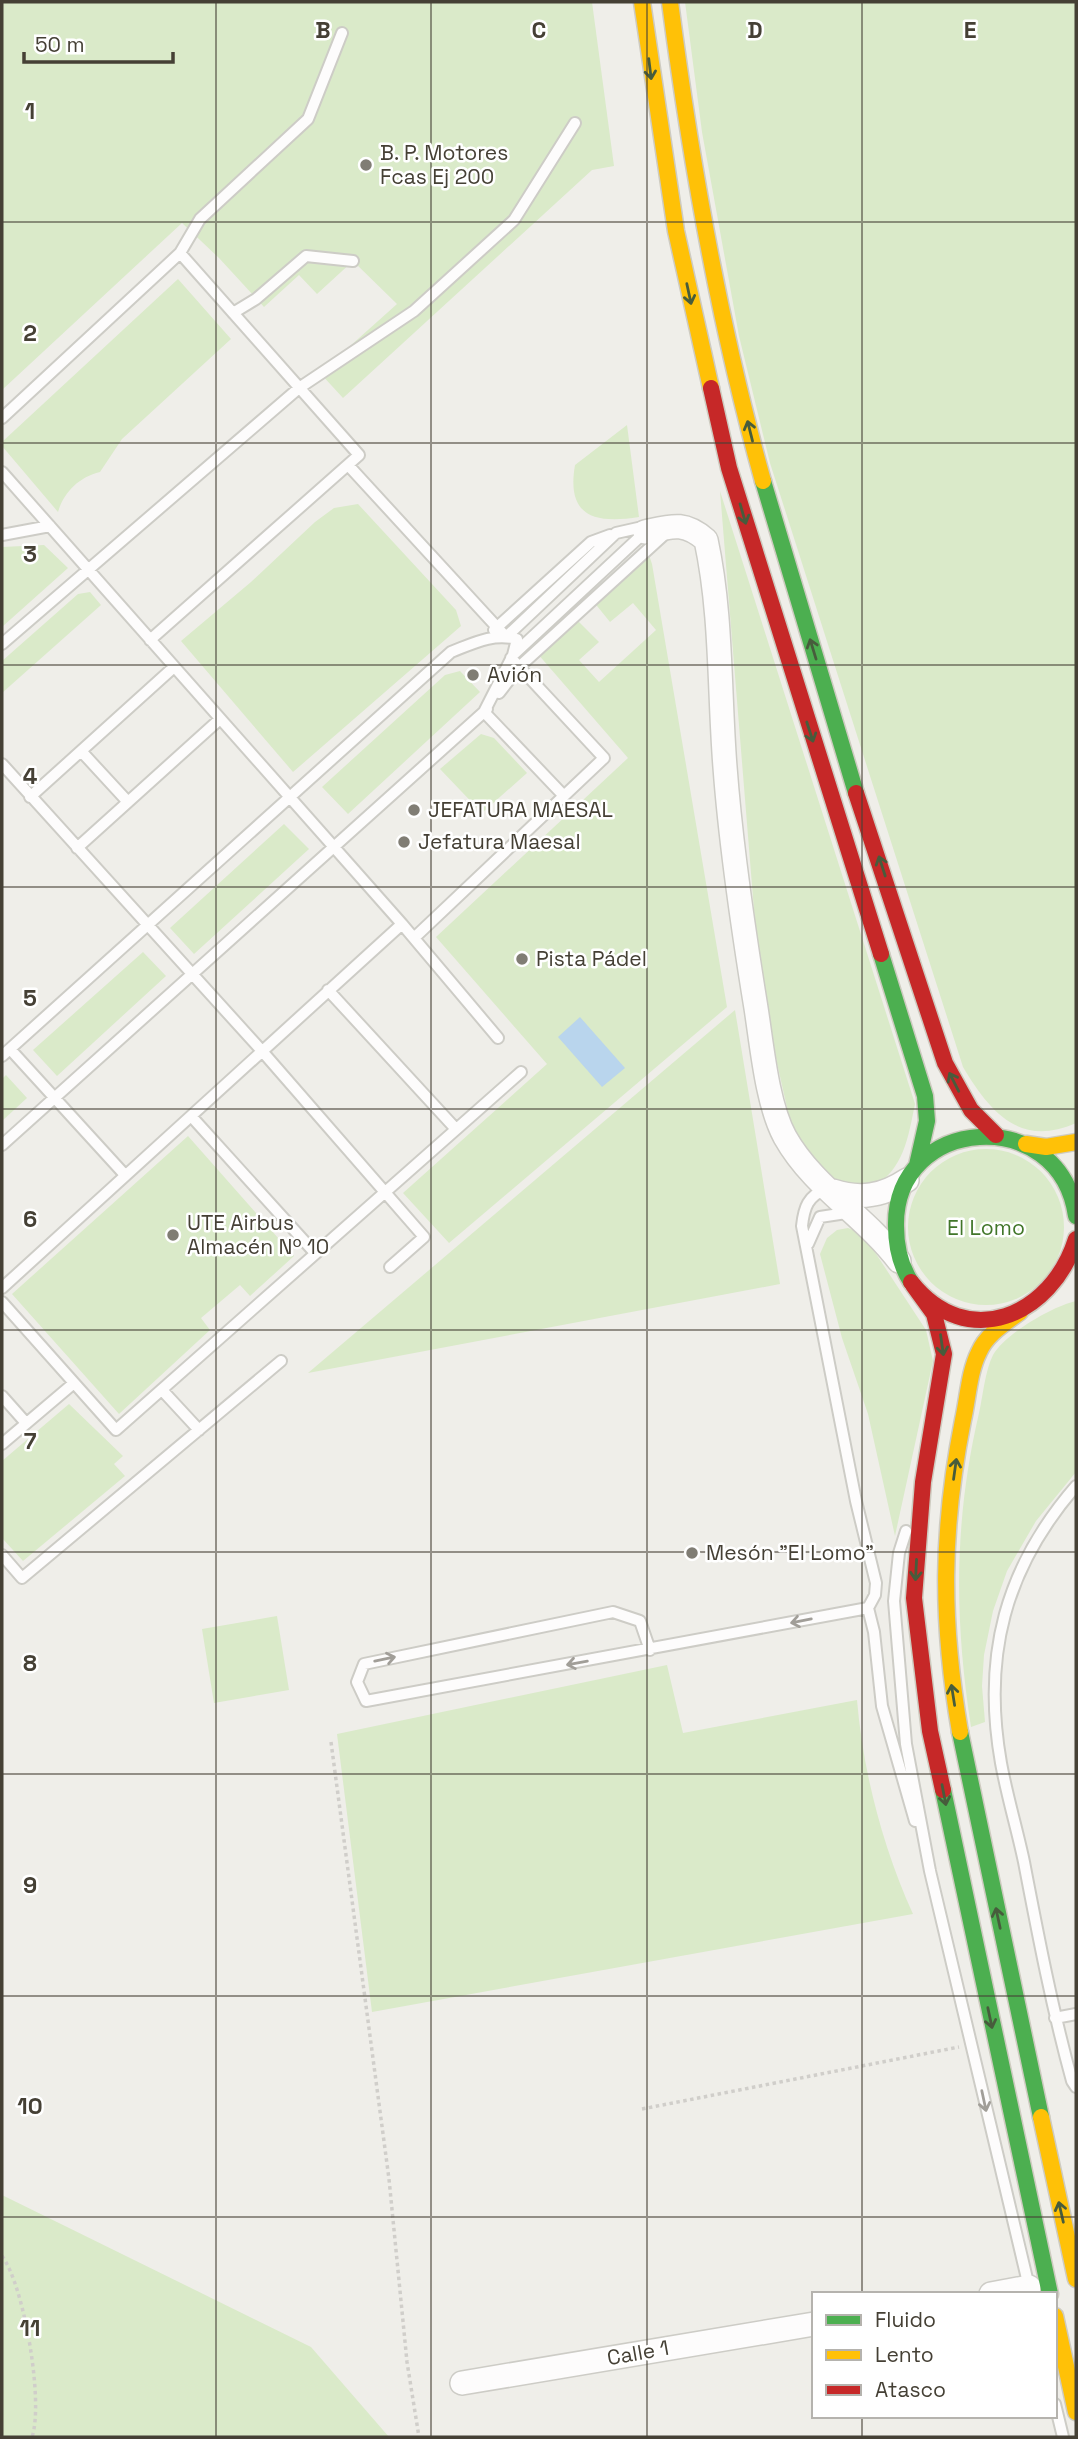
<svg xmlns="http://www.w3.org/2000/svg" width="1078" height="2439" font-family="'Space Grotesk',sans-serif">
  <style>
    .green { fill: #daeac9 }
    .water { fill: #b9d5ed }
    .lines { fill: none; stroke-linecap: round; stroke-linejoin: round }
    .lane-casing { stroke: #cdccc6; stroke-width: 14 }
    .street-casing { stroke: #cdccc6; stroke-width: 26 }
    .fast-casing { stroke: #cecbc0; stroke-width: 19 }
    .slow-casing { stroke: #cecbc0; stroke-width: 19 }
    .jam-casing { stroke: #cecbc0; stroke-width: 19 }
    .path { stroke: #d0ceca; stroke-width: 3.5; stroke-dasharray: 3.5 3.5; stroke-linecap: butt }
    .lane { stroke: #fdfcfc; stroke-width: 10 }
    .street { stroke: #fdfcfc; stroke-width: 23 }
    .fast { stroke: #4caf50; stroke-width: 16 }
    .slow { stroke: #ffc107; stroke-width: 16 }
    .jam { stroke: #c62828; stroke-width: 16 }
    .oneway { stroke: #475c3c }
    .oneway2 { stroke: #a19e98 }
    .grid { fill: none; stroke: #454035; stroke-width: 2; stroke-opacity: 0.55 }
    .poi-dot { fill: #807d74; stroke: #fff; stroke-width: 2.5 }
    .labels { text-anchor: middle; stroke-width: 5; stroke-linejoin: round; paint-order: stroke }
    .poi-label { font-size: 21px; fill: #454035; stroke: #fff; text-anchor: start }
    .park-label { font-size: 21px; fill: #417629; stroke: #fff }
    .street-label { font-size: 21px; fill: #454035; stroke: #fff }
    .grid-label { font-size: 23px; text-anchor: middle; font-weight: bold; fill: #454035; stroke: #fff; stroke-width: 5; stroke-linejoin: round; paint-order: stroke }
  </style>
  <rect width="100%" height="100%" fill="#efeee9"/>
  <path class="green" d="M2,2H592L614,166L592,170L343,398L320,373L397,304L353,261L317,294L299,275L264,307L219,258L182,223L2,390Z
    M685,2H1076V1123C1020,1148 990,1112 963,1067L770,463L739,336L702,132Z
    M178,279L231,339L122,439L100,472C79,477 64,492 58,512L2,446V442Z
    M627,425L639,517C595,524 566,517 575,465Z
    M720,491L915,1104C908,1138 904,1169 872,1188L836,1182L813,1162L800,1145L790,1121L777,1063L757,947Z
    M358,504L456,610L461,626L293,772L181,641L251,582L315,522L334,508Z
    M44,545L68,568L2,627V547Z
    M647,549L652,564L727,1007L449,1243L403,1193L547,1064L436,937L628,758L537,653L575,618L599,642L579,660L599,682L656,630L633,603L610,622L593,601Z
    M90,592L101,605L2,693V661L78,594Z
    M460,671L480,692L348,814L322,787L445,675Z
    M481,734L494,738L527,773L482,813L440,769Z
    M284,824L309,849L194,954L170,928Z
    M143,952L166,976L57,1076L33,1050Z
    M735,1010L780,1284L308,1373Z
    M6,1075L27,1098L2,1121V1079Z
    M188,1136L294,1256L250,1296L240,1285L201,1318L210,1330L119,1414L12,1294Z
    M908 1227a78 78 0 1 1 156 0a78 78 0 1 1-156 0Z
    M848,1228L863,1234L926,1330L933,1361L895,1536L868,1414L842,1338L820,1254L827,1238L837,1230Z
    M1076,1301V1472L1036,1521L1007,1571L993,1611L984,1655L982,1686L985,1722L971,1727C954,1617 954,1521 979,1413C983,1395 985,1371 993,1355C1005,1334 1053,1306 1076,1301Z
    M69,1404L123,1456L114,1464L125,1476L23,1561L2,1538V1461Z
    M277,1616L289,1690L214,1703L202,1629Z
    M667,1665L683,1733L857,1700C863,1772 883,1848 913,1914L372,2012L337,1734Z
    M2,2195L311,2347L389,2437H2Z"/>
  <path class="water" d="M580,1017L625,1068L602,1087L558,1037Z"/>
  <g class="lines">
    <defs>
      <path id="lane" d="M180,253L200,219L308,119L342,33
        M233,313L256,299L306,256L353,261
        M2,418L180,253L359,455L150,640
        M348,465L506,637L616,533L647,526
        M2,472L402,924L2,1288
        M2,535L50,526
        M494,630L591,542L610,535
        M2,644L299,388L414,311L514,220L575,123
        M499,693L519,667L666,533
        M487,709L484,712L564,796
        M81,751L128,802
        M2,764L262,1051L424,1237L390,1267
        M30,797L174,667
        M77,848L220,719
        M402,924L498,1038
        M414,938L604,758L511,658
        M328,990L455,1128
        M10,1049L125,1175
        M2,1056L451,652C474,643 492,633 517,639L513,655L645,532
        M191,1116L315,1253
        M2,1145L484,712L513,655
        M826,1189C808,1196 804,1207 802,1226L856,1501L876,1583L875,1595L868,1608L874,1632L882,1706L915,1821
        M808,1244L820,1217L846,1213
        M2,1302L116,1430L521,1072
        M162,1390L199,1430
        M2,1396L26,1423
        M2,1444L74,1383
        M1076,1486C1005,1568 982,1656 1001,1763C1007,1796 1017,1829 1024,1862C1038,1935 1052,2008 1072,2081L1076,2087
        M906,1531L899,1553L894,1601L906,1744L930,1871L1029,2287
        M2,1555L22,1578L281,1361
        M650,1650L640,1621L613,1612L364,1664L357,1682L366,1701L868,1608
        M1055,2018L1076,2014
        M1055,2404L1063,2437"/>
      <path id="street" d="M645,532C672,526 684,521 706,540C722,614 719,692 725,767C731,848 743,928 756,1008C762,1046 767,1104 785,1137C813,1187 865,1216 899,1261
        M833,1191C860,1200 883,1196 907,1180
        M991,2294L1029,2287
        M462,2383L814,2324"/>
      <path id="fast" d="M763,481L856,793
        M881,954L925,1096L927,1121L917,1165
        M911,1282C900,1265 896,1245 896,1226C894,1115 1060,1103 1076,1216
        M960,1732L1041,2117
        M943,1790L1050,2294"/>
      <path id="slow" d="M642,2L676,231L711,388
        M670,2C691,164 719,324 763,481
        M1026,1144L1046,1147L1076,1142
        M960,1732C941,1621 941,1531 963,1420C968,1398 969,1372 979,1352C987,1334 1004,1324 1020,1312
        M1041,2117L1076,2279
        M1055,2316L1076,2412"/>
      <path id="jam" d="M711,388L729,468L881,954
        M856,793L945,1063L971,1110L996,1135
        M911,1282C967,1353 1052,1316 1076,1239
        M913,1285L934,1314L944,1354L923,1482L914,1598L930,1731L943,1790"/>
    </defs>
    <use href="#lane" class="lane-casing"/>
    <use href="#street" class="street-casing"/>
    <use href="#fast" class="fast-casing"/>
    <use href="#slow" class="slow-casing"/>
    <use href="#jam" class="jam-casing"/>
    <path class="path" d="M331,1742L389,2179L407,2362L419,2437
      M642,2109L959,2047
      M2,2256C24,2285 44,2402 32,2437"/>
    <use href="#lane" class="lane"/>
    <use href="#street" class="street"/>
    <use href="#fast" class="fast"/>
    <use href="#slow" class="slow"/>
    <use href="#jam" class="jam"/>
  </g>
  <defs><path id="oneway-shaft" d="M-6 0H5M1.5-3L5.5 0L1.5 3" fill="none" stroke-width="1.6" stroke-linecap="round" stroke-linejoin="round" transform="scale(1.75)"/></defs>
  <g class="oneway">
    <use href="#oneway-shaft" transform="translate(650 69) rotate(83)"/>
    <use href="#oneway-shaft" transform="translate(689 294) rotate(78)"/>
    <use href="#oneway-shaft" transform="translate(750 431) rotate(-104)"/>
    <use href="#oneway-shaft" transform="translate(743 514) rotate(74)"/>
    <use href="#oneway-shaft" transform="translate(813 649) rotate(-107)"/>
    <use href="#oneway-shaft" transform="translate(810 732) rotate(72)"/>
    <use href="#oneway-shaft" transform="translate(882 866) rotate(-108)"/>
    <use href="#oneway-shaft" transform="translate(954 1082) rotate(-117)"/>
    <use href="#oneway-shaft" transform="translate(942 1345) rotate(82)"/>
    <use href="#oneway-shaft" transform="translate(955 1469) rotate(-82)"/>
    <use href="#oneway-shaft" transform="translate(916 1570) rotate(93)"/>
    <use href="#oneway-shaft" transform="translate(953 1695) rotate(-99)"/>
    <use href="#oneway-shaft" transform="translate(944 1795) rotate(79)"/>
    <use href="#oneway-shaft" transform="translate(998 1918) rotate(-102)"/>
    <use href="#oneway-shaft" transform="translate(990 2018) rotate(78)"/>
    <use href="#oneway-shaft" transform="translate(1061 2212) rotate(-103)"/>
  </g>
  <g class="oneway2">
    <use href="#oneway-shaft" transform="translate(801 1621) rotate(169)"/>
    <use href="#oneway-shaft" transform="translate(385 1659) rotate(-12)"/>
    <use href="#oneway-shaft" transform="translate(577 1663) rotate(170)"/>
    <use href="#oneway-shaft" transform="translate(984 2101) rotate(78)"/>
  </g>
  <path class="grid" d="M216,2V2437M431,2V2437M647,2V2437M862,2V2294M2,222H1076M2,443H1076M2,665H1076M2,887H1076M2,1109H1076M2,1330H1076M2,1552H1076M2,1774H1076M2,1996H1076M2,2217H1076M862,2416V2437"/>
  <g class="poi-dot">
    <circle cx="366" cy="165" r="7"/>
    <circle cx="473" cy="675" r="7"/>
    <circle cx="414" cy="810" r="7"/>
    <circle cx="404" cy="842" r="7"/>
    <circle cx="522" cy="959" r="7"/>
    <circle cx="173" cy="1235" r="7"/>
    <circle cx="692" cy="1553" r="7"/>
  </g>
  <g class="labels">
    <g class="poi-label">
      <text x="380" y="160">B. P. Motores<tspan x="380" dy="24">Fcas Ej 200</tspan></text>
      <text x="487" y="682">Avión</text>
      <text x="428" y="817">JEFATURA MAESAL</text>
      <text x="418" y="849">Jefatura Maesal</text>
      <text x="536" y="966">Pista Pádel</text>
      <text x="187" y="1230">UTE Airbus<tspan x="187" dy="24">Almacén Nº 10</tspan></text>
      <text x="706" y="1560">Mesón "El Lomo"</text>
    </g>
    <g class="park-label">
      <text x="986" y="1235">El Lomo</text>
    </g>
    <g class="street-label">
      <text transform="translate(638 2353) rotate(-10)" y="7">Calle 1</text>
    </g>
  </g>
  <g class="grid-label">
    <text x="323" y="38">B</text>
    <text x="539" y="38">C</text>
    <text x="755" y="38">D</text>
    <text x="970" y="38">E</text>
    <text x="30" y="119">1</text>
    <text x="30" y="341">2</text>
    <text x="30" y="562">3</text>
    <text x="30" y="784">4</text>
    <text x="30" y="1006">5</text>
    <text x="30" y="1227">6</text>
    <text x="30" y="1449">7</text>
    <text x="30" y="1671">8</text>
    <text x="30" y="1893">9</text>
    <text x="30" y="2114">10</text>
    <text x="30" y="2336">11</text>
  </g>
  <rect width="1078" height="2439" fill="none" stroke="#454035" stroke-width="7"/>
  <rect x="812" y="2292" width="245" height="126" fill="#ffffff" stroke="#b5b3ae" stroke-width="2"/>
  <rect x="826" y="2315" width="35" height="10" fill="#4caf50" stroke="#b5b3ae" stroke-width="2"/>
  <text x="875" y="2327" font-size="21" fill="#454035">Fluido</text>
  <rect x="826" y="2350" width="35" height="10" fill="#ffc107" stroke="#b5b3ae" stroke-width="2"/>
  <text x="875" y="2362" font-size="21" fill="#454035">Lento</text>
  <rect x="826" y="2385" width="35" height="10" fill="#c62828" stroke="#b5b3ae" stroke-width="2"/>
  <text x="875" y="2397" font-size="21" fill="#454035">Atasco</text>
  <path d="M24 52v10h149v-10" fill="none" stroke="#454035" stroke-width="3.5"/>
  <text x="35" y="52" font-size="21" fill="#454035" stroke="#ffffff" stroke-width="5" paint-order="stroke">50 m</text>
</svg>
